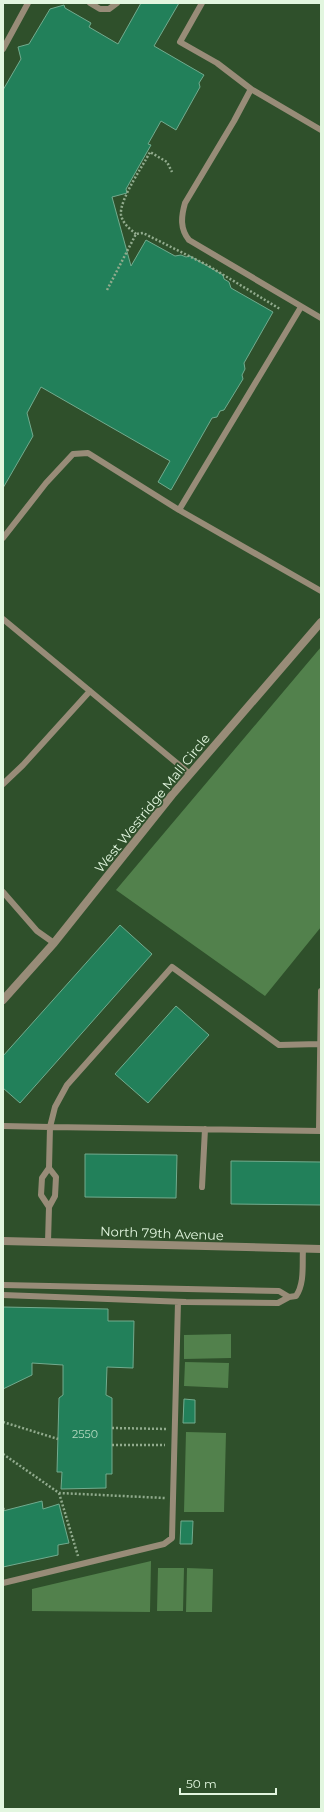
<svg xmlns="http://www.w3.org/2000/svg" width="324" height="1812" font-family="Montserrat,sans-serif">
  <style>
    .green { fill: #52814c }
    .building { fill: #22805a; stroke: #72ab8e }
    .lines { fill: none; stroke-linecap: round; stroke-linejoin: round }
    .path { stroke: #91ab8d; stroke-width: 2.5; stroke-dasharray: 2 2; stroke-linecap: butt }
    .service { stroke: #988c78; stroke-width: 6 }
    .minor { stroke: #988c78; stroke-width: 8 }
    .tertiary { stroke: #988c78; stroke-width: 8 }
    .labels { text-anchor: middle; stroke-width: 3.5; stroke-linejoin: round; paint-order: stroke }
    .number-label { font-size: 11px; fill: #b2d8be }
    .street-label { font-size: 13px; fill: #e2f6df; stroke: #2f502b }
  </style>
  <rect width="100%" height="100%" fill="#2f502b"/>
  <path class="green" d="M321,647V927L265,996L116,890Z
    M231,1334V1358L184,1359V1335Z
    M185,1362L229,1363L228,1388L184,1386Z
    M186,1432L226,1433L224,1512H184Z
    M151,1561L150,1612L32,1611V1589Z
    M158,1568H184L183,1611H157Z
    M187,1568L213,1569L212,1612H186Z"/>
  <path class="building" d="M141,3H179L154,46L204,75L199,83L200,87L176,130L161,121L148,144L151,145L126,189L127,193L112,197L131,266L146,240L175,256L181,255L186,257L190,256L223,275L224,279L229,282L231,288L273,312L244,363L245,369L242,375L243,379L224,410L220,411L217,417L212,418L171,490L158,482L170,461L41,387L27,413L33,436L3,488V90L21,59L18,47L29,44L50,9L64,5L65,8L91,23L89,27L118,44Z
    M120,925L152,954L20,1103L3,1088V1056Z
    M176,1006L209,1035L148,1103L115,1074Z
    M85,1154L177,1155L176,1198L85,1197Z
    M231,1161L321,1162V1205L231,1204Z
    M3,1307L108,1309V1321H134L133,1368L107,1367L106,1395L112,1398V1474H106V1488L61,1489L62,1472H57L59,1398L63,1395V1365L32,1363V1375L3,1389Z
    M184,1399L195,1400V1423H183Z
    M42,1501L43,1509L59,1504L69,1543L58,1545V1555L3,1567V1511Z
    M181,1521H193L192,1544H180Z"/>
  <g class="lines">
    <path class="path" d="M136,234C130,229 123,224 121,215C119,200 143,166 150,152L167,162L172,172
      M107,290L136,234L143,233L207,265L280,309
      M3,1422L58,1439
      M112,1428L168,1429
      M112,1445H165
      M3,1454L59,1493L165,1498
      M59,1493L78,1556
      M3,1508L4,1510"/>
    <path class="service" d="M90,3L100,9H109L117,3
      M202,3L180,42L217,63L251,89
      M3,49L28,3
      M321,130L251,89L234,121L185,203C181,217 180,229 189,240L321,318
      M179,510L301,307
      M3,538L46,483L73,454L88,453L179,510L321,591
      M3,619L190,774
      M3,784L23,765L90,691
      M3,892L37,931L54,943
      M319,1044L279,1045L172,967L67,1085L55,1107L50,1127L321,1131
      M3,1126L50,1127L49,1168L42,1178L41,1195L49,1207
      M319,1130L321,991
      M202,1187L205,1129
      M48,1242L49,1207L55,1196L56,1177L49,1168
      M3,1285L279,1291L289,1297
      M3,1295L186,1302L278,1303L289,1297L296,1296C305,1283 302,1264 303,1249
      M3,1583L164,1544L172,1538L178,1302"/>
    <path class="minor" d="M3,1000L54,943L172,795L321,622"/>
    <path class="tertiary" d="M3,1241L321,1249"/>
  </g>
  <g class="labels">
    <g class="number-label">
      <text x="85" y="1438">2550</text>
    </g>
    <g class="street-label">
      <text transform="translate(152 803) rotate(-51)" y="5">West Westridge Mall Circle</text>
      <text transform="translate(162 1233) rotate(2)" y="5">North 79th Avenue</text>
    </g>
  </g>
  <rect width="324" height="1812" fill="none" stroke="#e2f6df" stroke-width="8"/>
  <path d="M180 1788v6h96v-6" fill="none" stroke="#e2f6df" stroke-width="2"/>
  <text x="186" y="1788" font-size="12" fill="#e2f6df" stroke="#2f502b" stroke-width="3" paint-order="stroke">50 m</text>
</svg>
